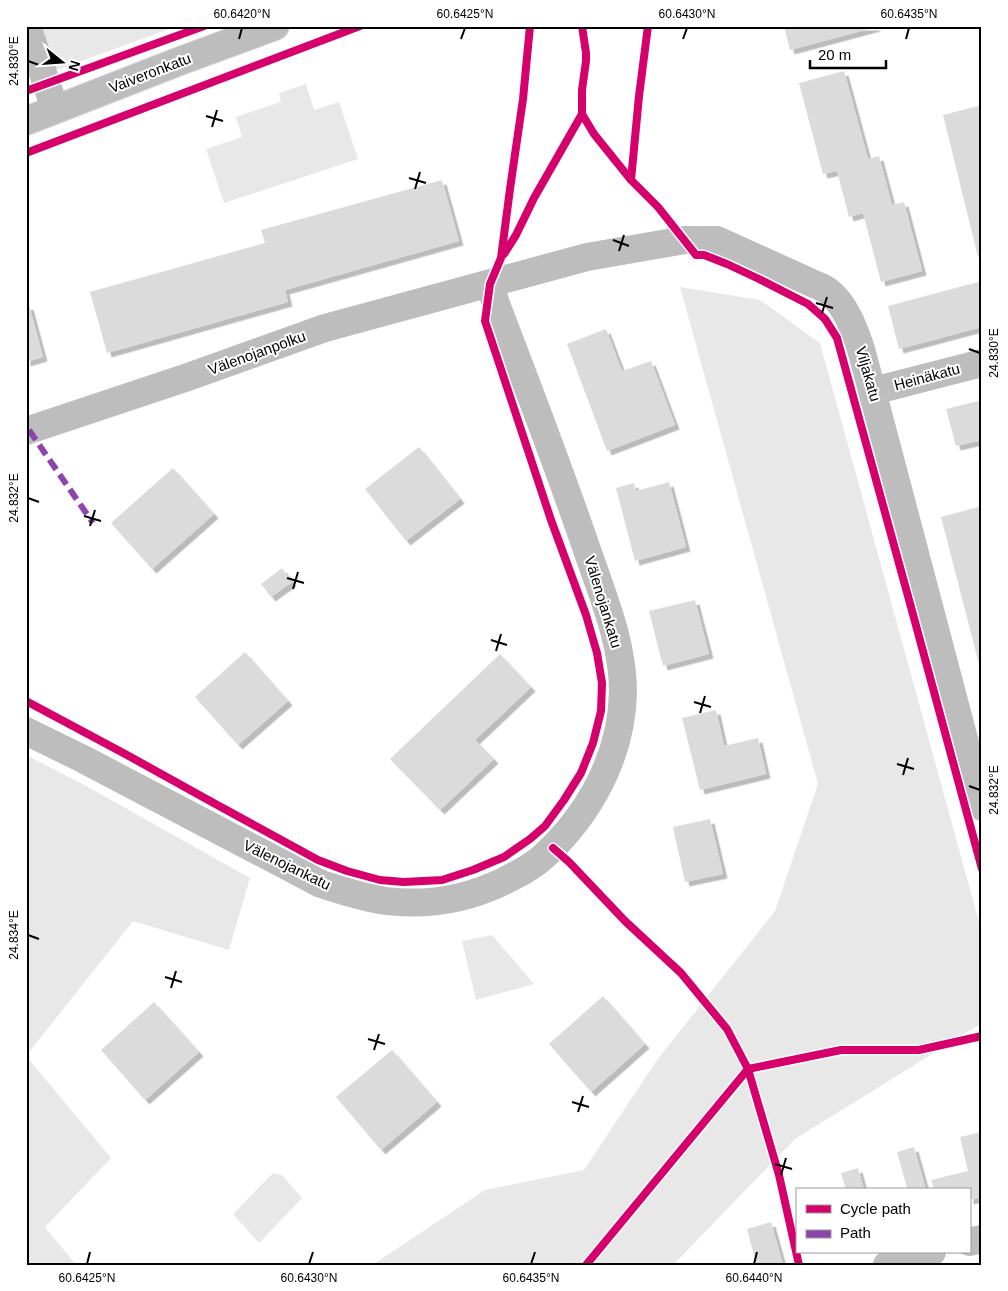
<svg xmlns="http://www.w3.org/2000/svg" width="1008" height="1291" font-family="Helvetica,sans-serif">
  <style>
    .green { fill: #e8e8e8 }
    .building { fill: #dbdbdb; filter: url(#shadow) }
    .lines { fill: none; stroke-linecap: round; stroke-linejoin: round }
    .major-casing { stroke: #dbdbdb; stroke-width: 30 }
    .minor { stroke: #bdbdbd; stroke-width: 28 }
    .major { stroke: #bdbdbd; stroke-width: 28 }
    .quiet { stroke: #8e44ad; stroke-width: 6; stroke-dasharray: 12 6; stroke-linecap: butt }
    .cycleway-casing { stroke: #fff; stroke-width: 11 }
    .cycleway { stroke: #d6006c; stroke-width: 8 }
    .ticks { fill: none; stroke: #000; stroke-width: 2 }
    .labels { text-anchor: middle; stroke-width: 4; stroke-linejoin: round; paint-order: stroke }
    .street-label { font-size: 15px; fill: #000; stroke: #fff }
    .neatline { fill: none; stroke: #000; stroke-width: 2 }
    .ticks-label { font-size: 12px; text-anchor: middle; fill: #000 }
  </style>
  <defs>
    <filter id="shadow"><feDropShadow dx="4.5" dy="4.5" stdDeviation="0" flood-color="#0004"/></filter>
  </defs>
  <rect width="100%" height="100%" fill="#fff"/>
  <path class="green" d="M40,26H177L54,71Z
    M306,84L314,110L339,102L358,159L224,203L206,149L242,137L236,117L281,102L279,93Z
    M680,287L760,300L820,343L982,933V1023L795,1139L673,1265H372L485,1190L584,1170L657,1060L775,911L818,784Z
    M26,755L88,787L250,878L229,950L133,921L26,1056L111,1158L45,1227L76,1265H26Z
    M492,935L534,984L476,1000L462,941Z
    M273,1173L282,1175L302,1198L259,1243L233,1214Z"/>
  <path class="building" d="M784,26H876V27L790,50Z
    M844,71L868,159L879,156L892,205L904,202L922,271L881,282L863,213L849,217L837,171L823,174L799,83Z
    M982,105V256L978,257L943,115Z
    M442,180L459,241L285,290L288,302L107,353L90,292L265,243L261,230Z
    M982,281V327L899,349L888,306Z
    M29,305L43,357L26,362V306Z
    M606,329L622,371L651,361L675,425L607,451L567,344Z
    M982,400V440L956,446L946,409Z
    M419,447L460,499L406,541L365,489Z
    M173,468L214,514L152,569L111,523Z
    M669,482L686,547L635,561L616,488L634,483L636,491Z
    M982,506V672H981L941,517Z
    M282,568L292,582L271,597L261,584Z
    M695,600L709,654L663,666L649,611Z
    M245,652L288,701L238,745L195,697Z
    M500,654L531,687L475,740L494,759L440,810L390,759Z
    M716,710L724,746L758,738L766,774L700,790L682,718Z
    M710,819L723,874L685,882L673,827Z
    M603,996L645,1044L591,1092L549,1044Z
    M154,1002L199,1052L145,1100L101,1050Z
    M392,1050L437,1102L381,1150L336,1097Z
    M981,1132L982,1197L969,1200V1190H934L931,1180L968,1171L960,1137Z
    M914,1147L926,1190H903L907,1188L897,1152Z
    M858,1168L864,1190H846L841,1173Z
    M771,1222L783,1265H750L756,1263L747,1229Z"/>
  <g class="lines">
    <defs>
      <path id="major" d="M26,121L180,61L275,26"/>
    </defs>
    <use href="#major" class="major-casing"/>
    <path class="minor" d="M27,26L55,109
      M873,391L982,363
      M26,431L188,377L325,328L587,257L685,240H717L814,284C819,286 824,288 828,291C846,305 854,329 861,349L982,807
      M26,731L83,759L321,884C343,891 364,898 386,901C427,906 467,899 504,881C518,874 532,867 543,857C589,815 622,756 623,692C623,642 602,594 586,547C558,465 527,385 496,304L490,284
      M969,1242L982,1239
      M887,1265L932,1252"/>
    <use href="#major" class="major"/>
    <path class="quiet" d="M29,430L93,523"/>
    <defs>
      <path id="cycleway" d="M582,26L586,53V61L582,90V114L594,134L631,180L658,207L696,255H704L727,264L759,279L808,304L825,319L837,338L911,607L982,869
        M26,91L204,26
        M26,153L360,26
        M631,180L639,96L648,26
        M504,254L516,235L534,198L582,114
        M26,701L127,755L210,801L318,860L347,871L380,880L404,882L442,880L473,870L504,857L530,839L545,826L564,800L581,773L593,743L601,711L602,683L597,653L586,615L551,520L485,321L490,284L501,258L510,189L523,99L530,26
        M553,848L569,862L625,921L681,973L727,1029L748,1069L779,1175L799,1265
        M586,1265L748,1069L841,1050H919L982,1036"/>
    </defs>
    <use href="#cycleway" class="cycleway-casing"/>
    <use href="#cycleway" class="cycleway"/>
  </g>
  <path class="ticks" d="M239,39L242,28M461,39L465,28M683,39L687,28M906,39L909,28M28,61L39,65M206,116L223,121M212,127L217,110M409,178L426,183M415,189L420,172M613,240L629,246M619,251L624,235M816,303L833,308M822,313L827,297M969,349L980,353M28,498L39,502M84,516L101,521M90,526L95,510M287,578L304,583M293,589L298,572M491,640L507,645M496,651L501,634M694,702L711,707M700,713L705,696M897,764L914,769M903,775L908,758M969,786L980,790M28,935L39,939M165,977L182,982M171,988L176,971M368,1039L385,1044M374,1050L379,1034M572,1102L589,1107M578,1112L583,1096M775,1164L792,1169M781,1175L786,1158M87,1264L90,1252M309,1264L313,1252M531,1264L535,1252M754,1264L757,1252"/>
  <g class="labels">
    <g class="street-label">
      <text transform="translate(150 73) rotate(-21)" y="5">Vaiveronkatu</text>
      <text transform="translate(257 353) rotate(-20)" y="5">Välenojanpolku</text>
      <text transform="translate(868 374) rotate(74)" y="5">Viljakatu</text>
      <text transform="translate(927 377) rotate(-15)" y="5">Heinäkatu</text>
      <text transform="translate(603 602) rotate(73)" y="5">Välenojankatu</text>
      <text transform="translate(287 865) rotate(26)" y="5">Välenojankatu</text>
    </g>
  </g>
  <rect width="1008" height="1291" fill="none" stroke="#ffffff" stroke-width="55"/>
  <rect x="796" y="1188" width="175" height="65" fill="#ffffff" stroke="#999999"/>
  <rect x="806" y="1205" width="25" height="8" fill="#d6006c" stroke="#999999"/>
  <text x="840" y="1214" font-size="15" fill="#000000">Cycle path</text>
  <rect x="806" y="1230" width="25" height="8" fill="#8e44ad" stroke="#999999"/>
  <text x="840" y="1238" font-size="15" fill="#000000">Path</text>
  <g transform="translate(62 62) rotate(107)" stroke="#ffffff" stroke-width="4" paint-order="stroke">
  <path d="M0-4L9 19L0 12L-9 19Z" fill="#000000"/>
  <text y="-8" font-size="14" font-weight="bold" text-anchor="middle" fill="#000000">N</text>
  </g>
  <path d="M810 60v8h76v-8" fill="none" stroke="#000000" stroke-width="2.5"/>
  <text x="818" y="60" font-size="15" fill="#000000" stroke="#ffffff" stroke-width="4" paint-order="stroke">20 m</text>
  <rect x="28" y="28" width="952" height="1236" class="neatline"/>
  <g class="ticks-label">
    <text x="242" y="18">60.6420°N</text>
    <text x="465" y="18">60.6425°N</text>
    <text x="687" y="18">60.6430°N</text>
    <text x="909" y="18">60.6435°N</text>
    <text transform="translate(14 61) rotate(-90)" y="4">24.830°E</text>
    <text transform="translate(994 353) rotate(-90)" y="4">24.830°E</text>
    <text transform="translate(14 498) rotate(-90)" y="4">24.832°E</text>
    <text transform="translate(994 790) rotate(-90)" y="4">24.832°E</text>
    <text transform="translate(14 935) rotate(-90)" y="4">24.834°E</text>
    <text x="87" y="1282">60.6425°N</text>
    <text x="309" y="1282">60.6430°N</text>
    <text x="531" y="1282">60.6435°N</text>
    <text x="754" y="1282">60.6440°N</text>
  </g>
</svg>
